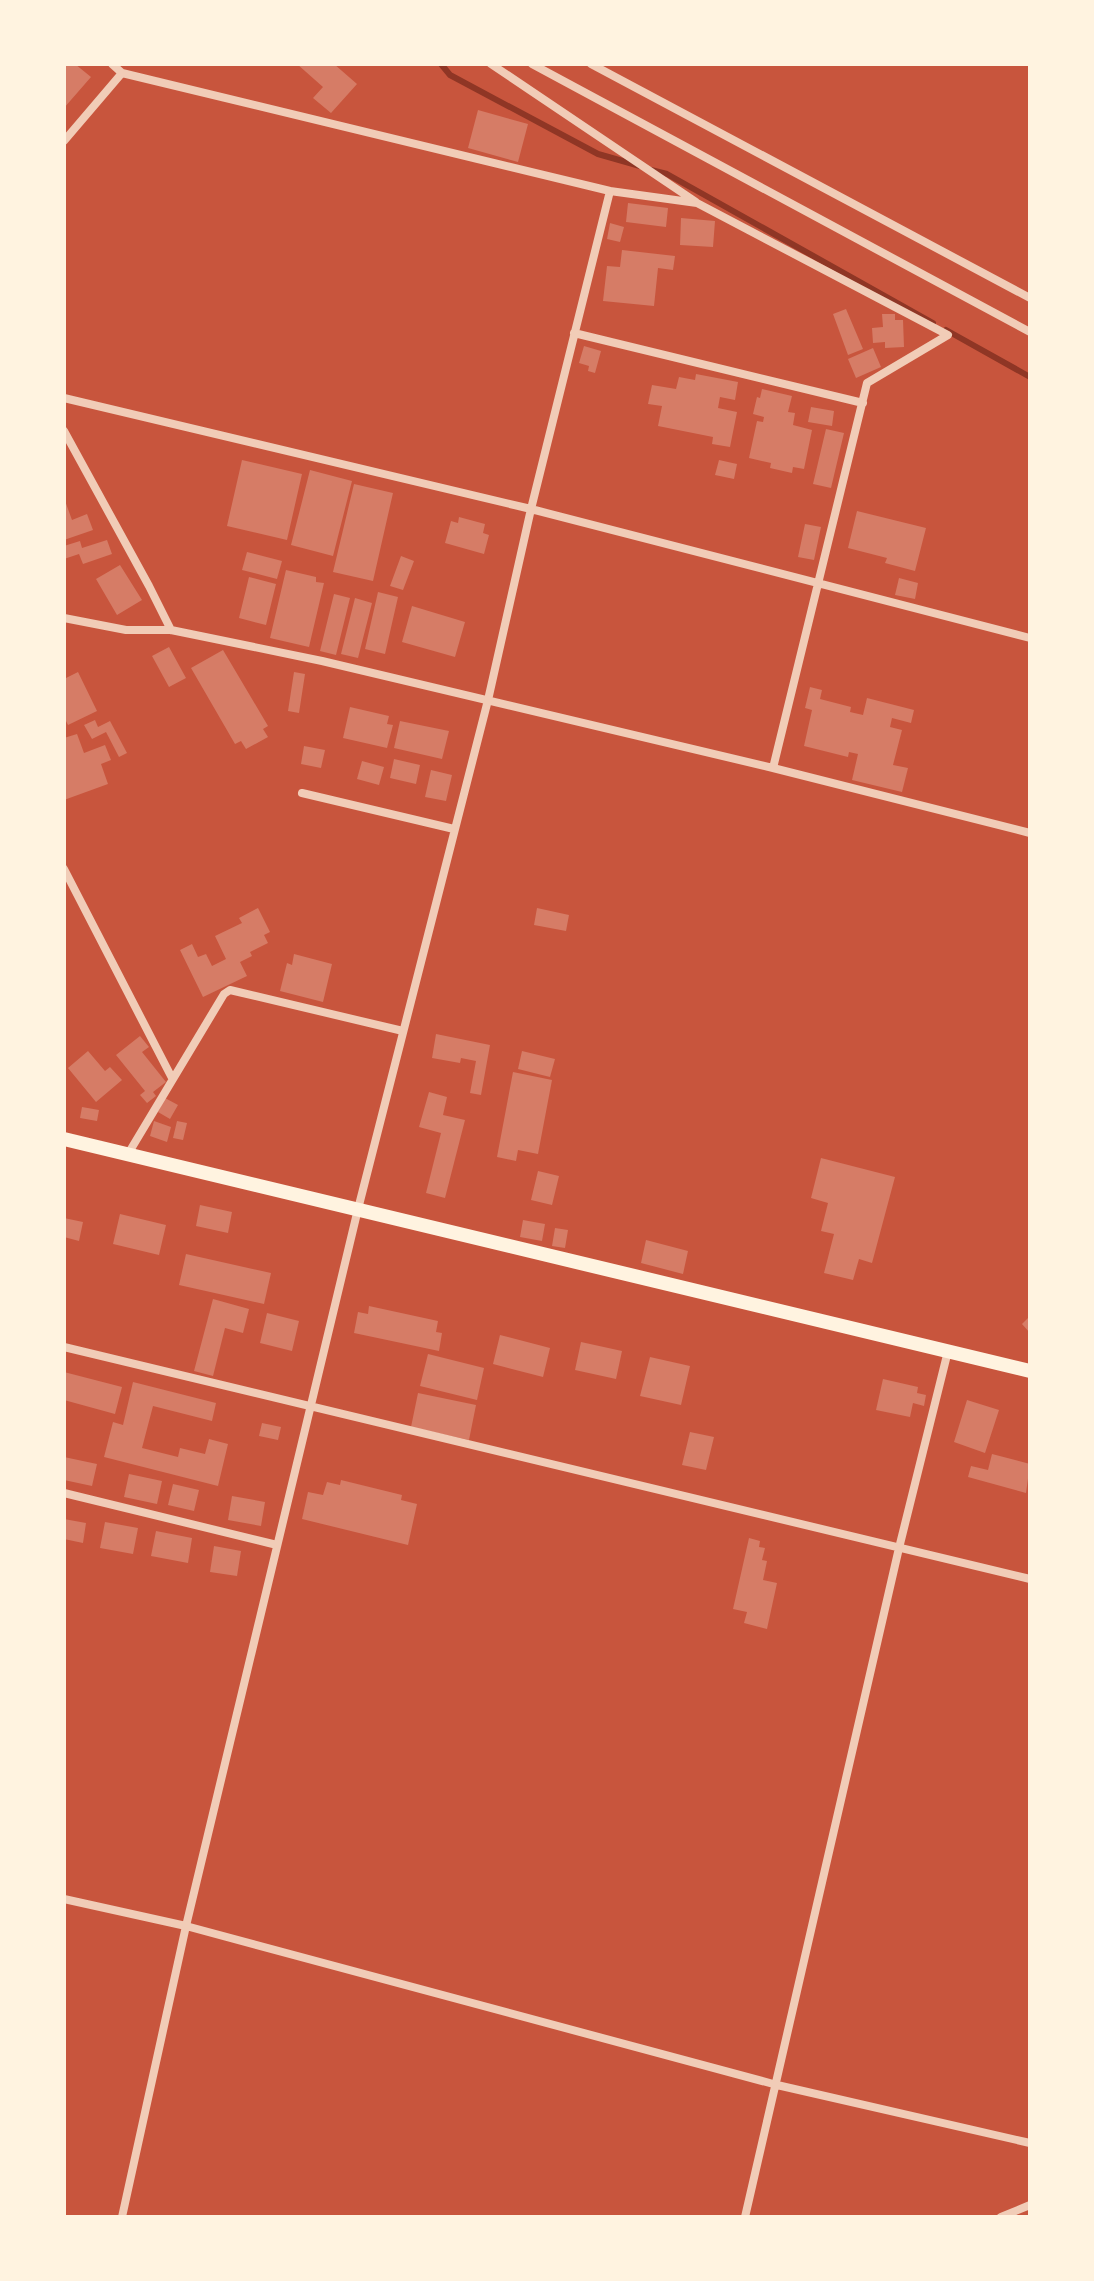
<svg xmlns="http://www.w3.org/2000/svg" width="1094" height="2281" font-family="'Crimson Pro',serif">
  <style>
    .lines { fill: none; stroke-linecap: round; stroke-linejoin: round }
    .stream { stroke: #8f3625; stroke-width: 6 }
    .building { fill: #d67c66 }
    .minor { stroke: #f1ccb7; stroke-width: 8 }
    .trunk { stroke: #fff3e0; stroke-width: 14 }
  </style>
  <rect width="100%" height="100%" fill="#c8553d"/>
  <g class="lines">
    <path class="stream" d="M441,64L450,75L598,154L640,166
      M651,170L667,174L933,323
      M946,330L1030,377"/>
  </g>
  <path class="building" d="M64,64H75L91,77L64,108Z
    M297,64H334L357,84L331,113L313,98L323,87Z
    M478,110L528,124L518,162L468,148Z
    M628,203L668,208L666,227L626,222Z
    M681,218L715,221L713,247L680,245Z
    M610,223L624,227L620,242L607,239Z
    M622,250L675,256L673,270L658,268L654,306L603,301L607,266L620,267Z
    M846,309L863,349L848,355L833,314Z
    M882,314H895V320H903L904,347L885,348V342L873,343L872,328L883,327Z
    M584,346L601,351L595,373L588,371L589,366L579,363Z
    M873,348L881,367L856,378L848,359Z
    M696,374L738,382L735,400L720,397L718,408L737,412L730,447L712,444L713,437L658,426L662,406L648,404L652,385L676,389L679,377L695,380Z
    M762,389L792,396L788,412L795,413L793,425L812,430L804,469L793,467L792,473L770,468L771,463L749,458L757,421L763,422L764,417L753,414L757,397L760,398Z
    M811,407L834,411L832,426L808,422Z
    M826,429L844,433L831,488L813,484Z
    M242,460L302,474L287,540L227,526Z
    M719,460L737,464L734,479L715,475Z
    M310,470L352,481L333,556L291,545Z
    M354,484L393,493L373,581L333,572Z
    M64,498L72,520L87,514L93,530L64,540Z
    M857,511L926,528L915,571L885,563L887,558L848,548Z
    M459,517L485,524L483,533L489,535L484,554L445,543L451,521L458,523Z
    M805,524L821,527L814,560L798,557Z
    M107,540L112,554L83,564L79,554L64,559V546L80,541L82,548Z
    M247,552L282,561L277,579L242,570Z
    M401,556L414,561L403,590L390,586Z
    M120,565L142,600L117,615L96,579Z
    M286,570L316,577V582L324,583L309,647L270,638Z
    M249,577L276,584L266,625L239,618Z
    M899,578L918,583L915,599L895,595Z
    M378,592L398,597L385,654L365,649Z
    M334,594L350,598L336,655L320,651Z
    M355,598L372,603L358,658L341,654Z
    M412,606L465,622L455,657L402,642Z
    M169,647L186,678L169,687L152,656Z
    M223,650L268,726L263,729L268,737L246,749L241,741L235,744L191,668Z
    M78,672L97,711L68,725L64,717V679Z
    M294,672L305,674L299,713L288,711Z
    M810,687L822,690L820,699L851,707L850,712L863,715L867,698L914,710L911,723L892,718L890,727L902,730L893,765L908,768L902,792L852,780L858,754L849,752L848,757L804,746L812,710L805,708Z
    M350,707L389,716L387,724L393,725L387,748L343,738Z
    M95,720L98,727L110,721L127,753L119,757L106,732L92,739L84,725Z
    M400,721L449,731L442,759L394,748Z
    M77,734L84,753L105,745L111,760L101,764L108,784L64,800V738Z
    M304,746L325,750L321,768L301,764Z
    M394,759L420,765L416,784L390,778Z
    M362,761L384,767L379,785L357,779Z
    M431,770L452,775L446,801L425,797Z
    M258,908L270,932L264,935L268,943L250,952L252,956L240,962L247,976L203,997L180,950L192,944L198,957L206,954L212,966L226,959L215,936L242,923L239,918Z
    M537,908L569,915L566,931L534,925Z
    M294,954L332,964L323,1002L280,991L287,963L292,965Z
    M436,1034L490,1045L481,1095L470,1093L476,1061L461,1058L460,1063L432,1058Z
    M140,1036L149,1047L142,1052L166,1082L153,1092L156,1096L147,1103L140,1095L145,1091L116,1055Z
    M88,1051L105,1071L110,1067L122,1080L96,1102L68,1068Z
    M522,1051L555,1059L550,1077L518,1069Z
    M513,1072L552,1080L538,1154L518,1150L516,1161L497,1157Z
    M429,1092L447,1097L443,1115L465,1120L445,1198L426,1193L441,1133L419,1127Z
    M165,1098L178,1105L170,1119L158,1112Z
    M82,1107L99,1110L97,1121L80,1118Z
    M154,1121L171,1127L167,1142L150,1136Z
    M177,1121L187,1123L183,1140L173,1138Z
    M821,1158L895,1177L872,1263L859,1259L853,1280L824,1273L834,1234L821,1231L828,1203L811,1198Z
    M538,1171L559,1176L552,1205L531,1200Z
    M200,1205L232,1212L228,1233L196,1226Z
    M120,1214L166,1225L159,1255L113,1244Z
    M64,1218L83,1222L79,1241L64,1237Z
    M523,1220L545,1224L542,1241L520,1237Z
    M555,1228L568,1230L565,1248L552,1246Z
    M646,1240L688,1251L683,1274L641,1263Z
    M186,1254L271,1273L264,1304L179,1285Z
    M213,1299L249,1309L243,1333L225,1328L213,1376L194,1371Z
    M369,1306L438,1321L436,1332L442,1333L439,1351L354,1333L358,1312L368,1314Z
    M267,1313L299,1321L292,1351L260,1343Z
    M1030,1316V1333L1022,1324Z
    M500,1335L550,1348L543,1377L493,1364Z
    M581,1342L622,1351L616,1379L575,1370Z
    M428,1354L484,1368L477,1400L420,1386Z
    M650,1357L690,1366L681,1405L640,1396Z
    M64,1372L122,1387L115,1414L64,1400Z
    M883,1379L918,1387L917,1393L926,1395L924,1406L913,1403L910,1417L876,1410Z
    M133,1382L216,1403L212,1421L153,1406L142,1448L178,1457L180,1448L205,1454L209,1439L228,1444L218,1486L104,1457L113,1422L123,1425Z
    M418,1393L476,1405L469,1440L411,1427Z
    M967,1400L999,1410L985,1453L954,1442Z
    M262,1423L281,1427L278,1440L259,1436Z
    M690,1432L714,1437L706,1470L682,1465Z
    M992,1454L1030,1464L1026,1493L968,1477L971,1466L988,1470Z
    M64,1457L97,1464L92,1486L64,1480Z
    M129,1474L162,1481L157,1504L124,1497Z
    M341,1480L402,1495L401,1500L417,1504L408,1545L302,1519L308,1492L323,1495L327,1482L340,1485Z
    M173,1484L199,1490L194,1511L168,1505Z
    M232,1496L265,1502L261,1526L228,1520Z
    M64,1519L86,1523L83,1543L64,1539Z
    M105,1522L138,1528L133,1554L100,1548Z
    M156,1531L192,1538L188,1563L151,1556Z
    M749,1538L760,1541L759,1547L765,1548L762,1560L767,1561L763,1580L777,1583L767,1629L744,1623L747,1612L733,1609Z
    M214,1546L241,1551L237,1576L210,1572Z"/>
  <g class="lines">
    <path class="minor" d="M112,64L122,73L610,191L697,203L948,335L867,383L773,768
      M491,64L696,202
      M532,64L1030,332
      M591,64L1030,298
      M64,141L122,73
      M574,333L863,403
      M64,398L531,509L1030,638
      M64,431L149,586L171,630
      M64,618L126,630H171L322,661L773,768L1030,833
      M302,793L454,829
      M64,869L172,1078
      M128,1154L224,994L230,990L403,1031
      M64,1347L1030,1579
      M64,1493L277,1545
      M64,1899L186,1926L777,2085L1030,2143
      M122,2217L186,1926L358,1209L488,700L531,509L610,191
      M745,2217L899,1548L948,1351
      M1001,2217L1030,2205"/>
    <path class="trunk" d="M64,1139L1030,1371"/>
  </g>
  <rect width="1094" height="2281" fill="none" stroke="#fff3e0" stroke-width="132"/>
</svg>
